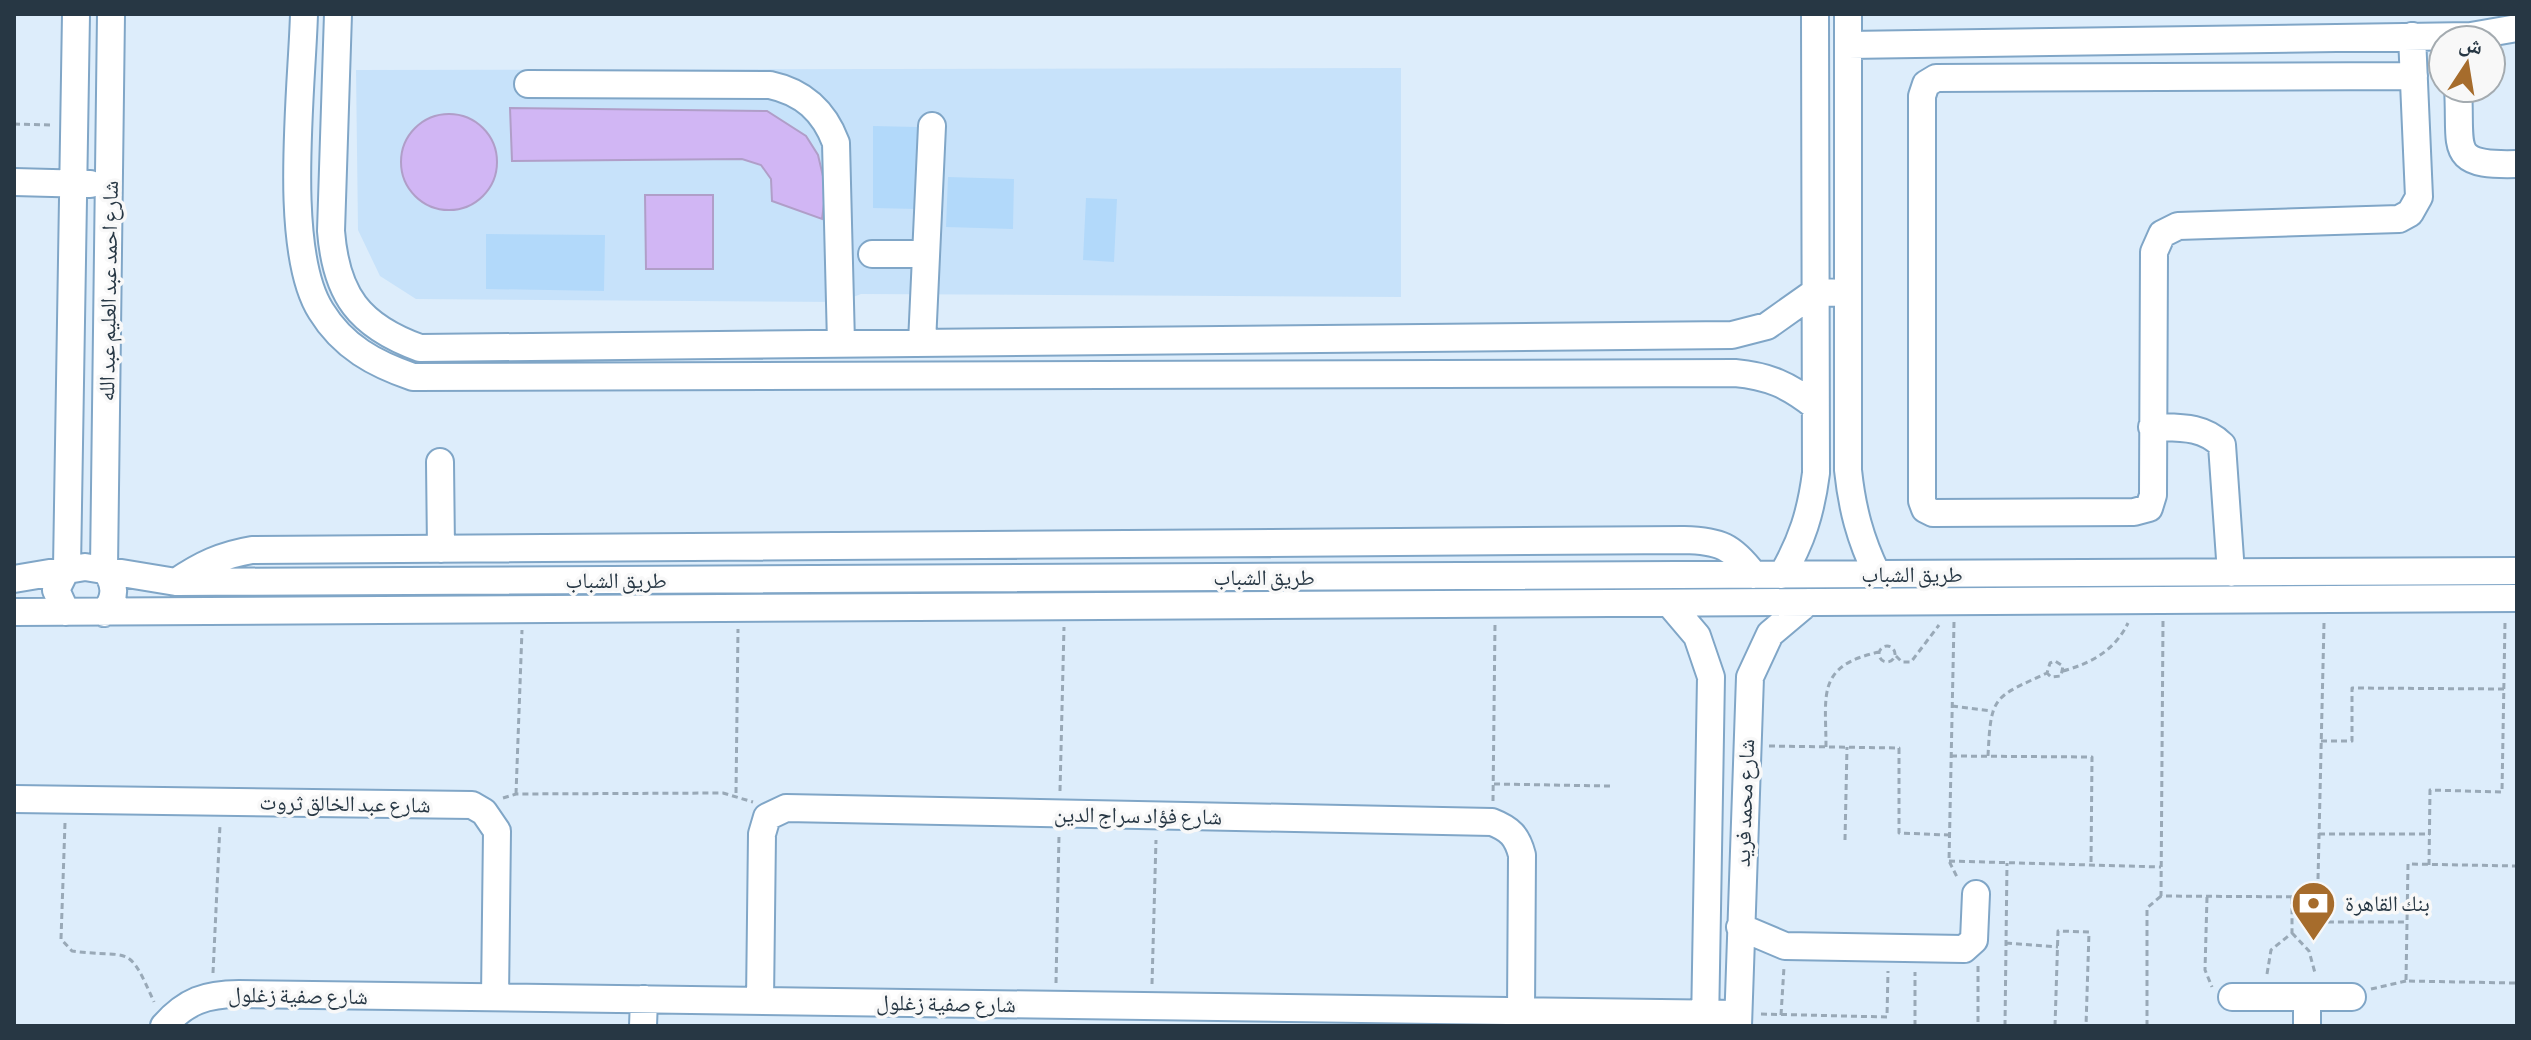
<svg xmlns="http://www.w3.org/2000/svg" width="2531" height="1040" font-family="'Asap Condensed','Noto Naskh Arabic',sans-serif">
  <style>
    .built { fill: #c7e2fa }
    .green { fill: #b2d9fa }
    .building { fill: #d1b6f4; stroke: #b09ec8; stroke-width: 2 }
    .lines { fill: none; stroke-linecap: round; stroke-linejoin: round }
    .minor-casing { stroke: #80a6c7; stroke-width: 30 }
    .path { stroke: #99a9b7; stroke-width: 3; stroke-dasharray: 6 4; stroke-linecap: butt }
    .minor { stroke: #fff; stroke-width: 26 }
    .labels { text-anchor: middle; stroke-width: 7; stroke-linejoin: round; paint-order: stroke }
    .street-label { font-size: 22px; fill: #273744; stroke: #f8f8f8 }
    .poi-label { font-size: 22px; fill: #273744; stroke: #f8f8f8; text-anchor: start }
  </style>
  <rect width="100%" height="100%" fill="#ddedfb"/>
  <path class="built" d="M1401,68V297L861,294L840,302L416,299L380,276L358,230L356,70Z"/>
  <path class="green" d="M873,126L917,127V209L873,208Z
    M948,177L1014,179L1013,229L946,227Z
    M1086,198L1117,199L1114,262L1083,260Z
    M486,234L605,235L604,291L486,289Z"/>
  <path class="building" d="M510,108L767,111L806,136L818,155L826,189L822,219L772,201L771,179L761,165L742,159L512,161Z
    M401 162a48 48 0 1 1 96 0a48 48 0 1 1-96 0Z
    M645,195H713V269H646Z"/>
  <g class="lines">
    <defs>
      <path id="minor" d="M304,14C302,88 282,250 321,311C343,347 375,364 413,377L1735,373C1768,376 1789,385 1815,406
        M338,14L331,231C336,295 359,326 420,348L1732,335L1767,326L1815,292L1848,293
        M1848,14V470C1852,508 1860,539 1877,574
        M2412,36L2419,197L2410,213L2399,219L2178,226L2162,234L2154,252L2153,495L2149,508L2134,512L1933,513L1925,509L1922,501V96L1926,84L1936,78L2414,76
        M1848,45L2471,36L2517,28
        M528,84L770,85C803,92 824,111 836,143L841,343
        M2458,88C2462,149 2446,166 2517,164
        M14,182L90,184
        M872,254H926
        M922,343L932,126
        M2152,427C2178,428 2202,425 2222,445L2231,573
        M440,462L441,549
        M1782,575C1802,541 1811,512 1816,473L1815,14
        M14,579L85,567L176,582L2517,571
        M176,582C201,565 222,555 252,550L1684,540C1720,541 1732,546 1754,575
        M1669,603L1697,636L1711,677L1705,1026
        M14,612L2517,598
        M66,612L56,590L67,568L76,14
        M104,613C117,597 116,584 104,568L111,14
        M14,799L472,805L484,812L497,831L495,997
        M1740,927L1785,946L1964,949L1974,940L1976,894
        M2232,997H2352
        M760,1001L762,834L767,817L786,808L1492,822C1510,829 1517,836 1522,855L1521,1011
        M164,1026C186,1001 206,994 239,994L1738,1014
        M643,1026L644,999
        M1738,1026L1750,677L1770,634L1808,602
        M2307,1026V997"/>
    </defs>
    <use href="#minor" class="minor-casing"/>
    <path class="path" d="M14,124L50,125
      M2163,621L2161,896L2318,897
      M1954,622L1949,861L1958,879
      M2324,623L2317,922H2407
      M1879 654a8 8 0 1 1 16 0a8 8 0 1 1-16 0Z
      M1896,656L1902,662H1911L1939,625
      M2063,671C2092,663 2115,650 2128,623
      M1952,706L1992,711
      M2321,741H2352V688L2504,689
      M1769,746L1899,748V833L1949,835
      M1826,747C1826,694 1816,666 1879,652
      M1951,756L2092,757L2091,865
      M1988,756C1991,695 1993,698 2047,673L2050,663L2055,661L2063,666L2061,676L2051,677L2047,673
      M1494,784L1610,786
      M1060,791L1064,627
      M736,793L738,629
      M516,794L522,630
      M503,798L516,794L723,793L753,802
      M1493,801L1495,624
      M65,823L61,939L72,951C132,959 127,941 154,1002
      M2319,834H2430
      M1845,840L1847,747
      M1949,861L2161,867
      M2429,865L2430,790L2502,792L2505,622
      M2207,897L2205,970L2212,987
      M2292,933L2309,951L2315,973
      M2006,943L2058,947
      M1978,966V1026
      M213,973L220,825
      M2267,974L2271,950L2292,933V897
      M1056,983L1059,835
      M2515,983L2406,981L2408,864L2517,866
      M1152,984L1156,840
      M2371,989L2406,981
      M1761,1014L1887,1017L1888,971
      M1781,1015L1784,967
      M1915,1026V972
      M2005,1026L2007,863
      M2055,1026L2058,931L2089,932L2086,1026
      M2147,1026V908L2161,896"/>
    <use href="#minor" class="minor"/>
  </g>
  <defs>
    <symbol id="bank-pin" viewBox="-11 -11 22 30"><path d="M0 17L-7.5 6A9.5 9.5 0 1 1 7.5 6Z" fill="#a66c2c" stroke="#f8f8f8"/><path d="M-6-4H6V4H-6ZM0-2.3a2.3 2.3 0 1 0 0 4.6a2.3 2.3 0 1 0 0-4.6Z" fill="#fff"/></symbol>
  </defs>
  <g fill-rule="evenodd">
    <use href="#bank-pin" x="2288" y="878" width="51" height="69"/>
  </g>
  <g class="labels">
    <g class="street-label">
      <text transform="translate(108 291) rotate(-89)" y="8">شارع احمد عبد العليم عبد الله</text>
      <text x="1912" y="582">طريق الشباب</text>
      <text x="1264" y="585">طريق الشباب</text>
      <text x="616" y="588">طريق الشباب</text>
      <text transform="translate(345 803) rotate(1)" y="8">شارع عبد الخالق ثروت</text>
      <text transform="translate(1744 803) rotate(-88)" y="8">شارع محمد فريد</text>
      <text transform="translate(1138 815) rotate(1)" y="8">شارع فؤاد سراج الدين</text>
      <text transform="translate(298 995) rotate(1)" y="8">شارع صفية زغلول</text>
      <text transform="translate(946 1003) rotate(1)" y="8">شارع صفية زغلول</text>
    </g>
    <g class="poi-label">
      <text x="2345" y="911">بنك القاهرة</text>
    </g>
  </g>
  <rect width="2531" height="1040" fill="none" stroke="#273744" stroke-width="32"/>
  <g transform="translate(2467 64) rotate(12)"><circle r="38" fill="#f8f8f8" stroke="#a4abb0" stroke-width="2"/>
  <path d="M0-6L14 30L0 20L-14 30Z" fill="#a66c2c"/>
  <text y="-12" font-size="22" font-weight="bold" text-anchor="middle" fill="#273744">ش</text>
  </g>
</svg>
